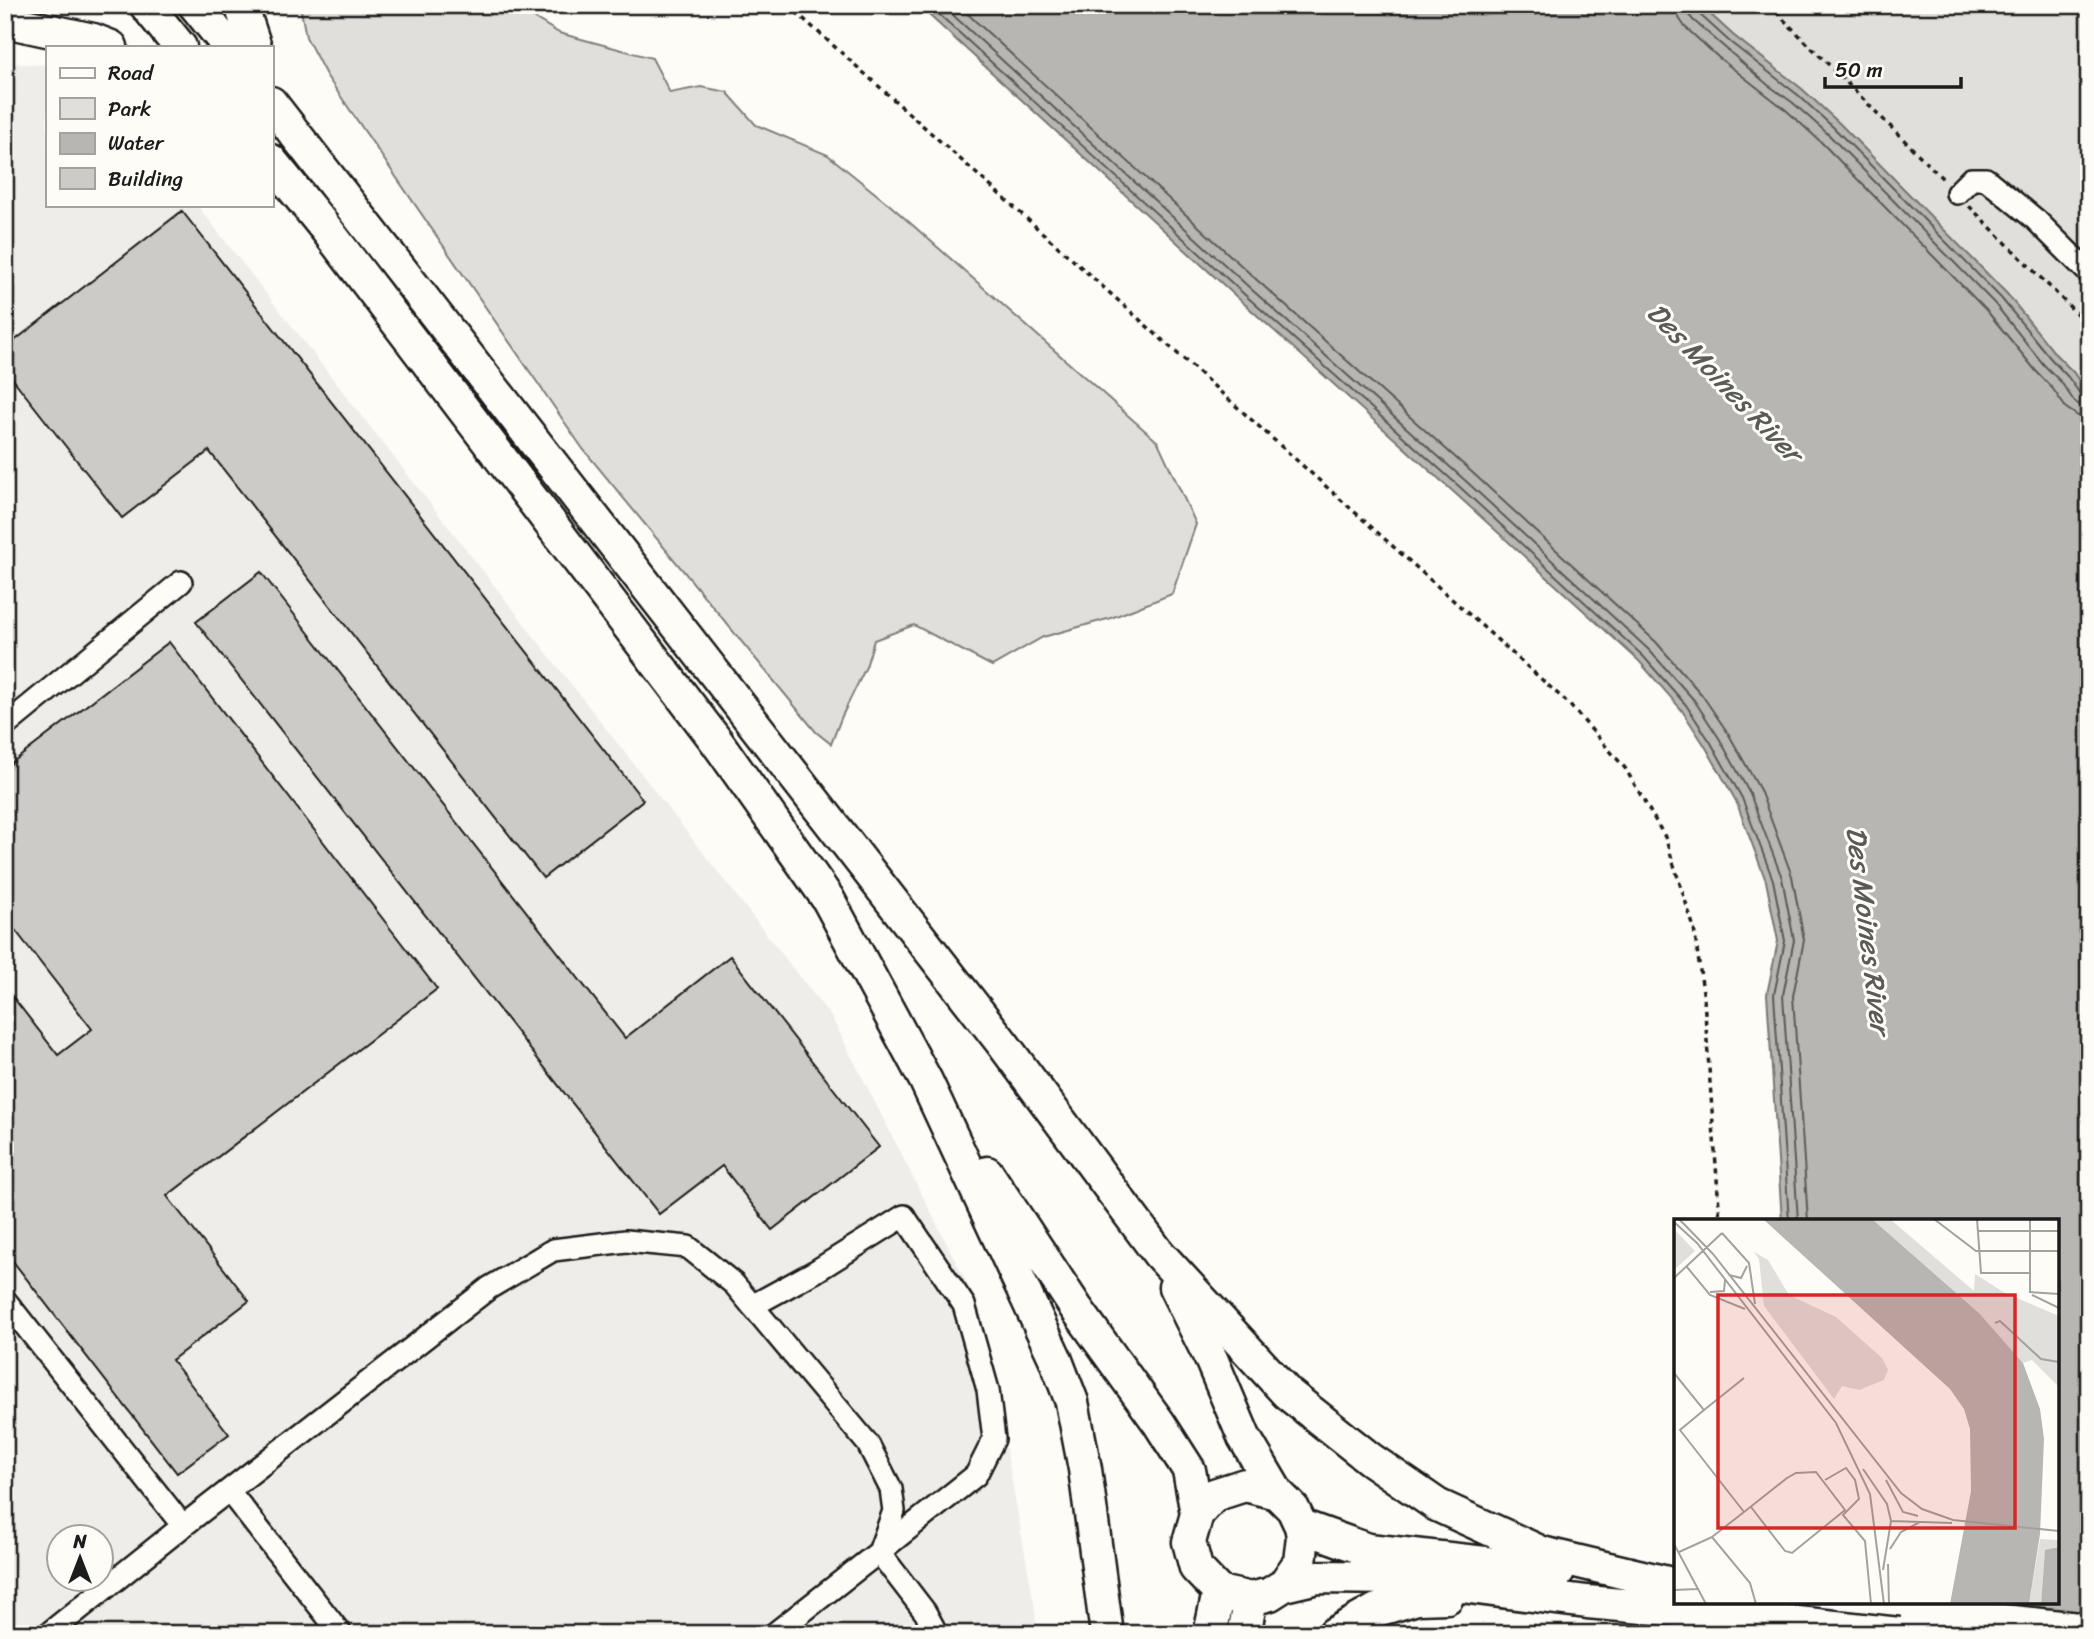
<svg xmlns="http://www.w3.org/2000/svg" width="2094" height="1639" font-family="Sriracha,sans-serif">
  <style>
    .built { fill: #eeede9; fill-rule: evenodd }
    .green { fill: #e0dfdb; stroke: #7e7e7c; stroke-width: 2 }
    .water { fill: #b7b6b2; stroke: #797876; stroke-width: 2 }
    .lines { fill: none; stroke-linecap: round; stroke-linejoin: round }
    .shore { stroke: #5a5a58; stroke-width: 2 }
    .building { fill: #cccbc8; stroke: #1c1c1c; stroke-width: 2 }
    .minor-casing { stroke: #1c1c1c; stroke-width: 26 }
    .highway-casing { stroke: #1c1c1c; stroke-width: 37 }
    .path { stroke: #1c1c1c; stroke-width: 3.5; stroke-dasharray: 5 5; stroke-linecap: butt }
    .minor { stroke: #fdfcf7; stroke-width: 21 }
    .highway { stroke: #fdfcf7; stroke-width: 32 }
    .highway-bridge-casing { stroke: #1c1c1c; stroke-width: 37; stroke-linecap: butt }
    .highway-bridge { stroke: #fdfcf7; stroke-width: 32 }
    .labels { text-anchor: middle; stroke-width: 6; stroke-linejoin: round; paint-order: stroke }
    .water-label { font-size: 28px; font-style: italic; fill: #5a5a58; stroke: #fdfcf7 }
    .inset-road { fill: none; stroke: #a3a29f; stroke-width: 2 }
    .view { fill: #d62828; fill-opacity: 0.15; stroke: #d62828; stroke-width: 3.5 }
    .inset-edge { fill: none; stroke: #1c1c1c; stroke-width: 3.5 }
  </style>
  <rect width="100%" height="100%" fill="#fdfcf7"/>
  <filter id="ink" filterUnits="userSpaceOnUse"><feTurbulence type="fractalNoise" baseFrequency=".0143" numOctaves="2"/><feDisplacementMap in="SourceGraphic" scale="14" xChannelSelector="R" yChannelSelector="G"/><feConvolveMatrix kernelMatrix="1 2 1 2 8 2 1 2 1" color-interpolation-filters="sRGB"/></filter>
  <g filter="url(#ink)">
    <path class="built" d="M5,63L47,65V205H197L832,1018L981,1311L1034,1603L1037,1634H5ZM60,1538H102V1580H60Z"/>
    <path class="green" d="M300,5H513L559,33L652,58L670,93L701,87L727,92L756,125L828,155L891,206L1158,442L1196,524L1172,594L1111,618L1043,637L992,666L914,625L874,640L866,667L842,716L831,744L816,732L583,449L326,75L306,37Z
      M1700,5H2062L2089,18V395L2073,372L2056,355L2007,294L1839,123L1802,89L1734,36Z"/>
    <path class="water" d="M918,5H1700L1734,36L1802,89L1839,123L2007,294L2056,355L2073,372L2089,395V1634H1750V1602H2057V1221H1782L1767,994L1778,941L1766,881L1736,801L1705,746L1681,709L1639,661L1457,495L1240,300Z"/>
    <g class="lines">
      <path class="shore" d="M929,5L1245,295L1462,489L1643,656L1686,705L1711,743L1742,798L1773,880L1785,941L1774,995L1789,1221
        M942,5L1251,289L1468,483L1649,650L1694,700L1719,738L1750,794L1782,878L1794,940L1783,995L1798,1221
        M958,5L1258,281L1475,475L1656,642L1702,695L1728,733L1760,790L1792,876L1804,940L1793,996L1808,1221
        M1676,5L1679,18L1685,27L1718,57L1786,110L1821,142L1987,311L2036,371L2053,389L2066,408L2078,416L2089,417
        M1687,5L1688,14L1693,20L1768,85L1792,102L1828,134L1995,304L2044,365L2061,382L2074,401L2081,406H2089
        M1696,5L1698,13L1730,42L1798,95L1834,128L2001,298L2051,359L2068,377L2081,395L2089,398"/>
    </g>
    <path class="building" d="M182,211L643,800L543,878L209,451L122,518L5,369V348Z
      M261,572L625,1038L730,956L879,1147L772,1230L722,1166L659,1214L196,622Z
      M169,642L437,989L167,1196L249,1301L172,1360L229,1434L177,1473L5,1251V987L58,1055L92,1029L5,917V768Z"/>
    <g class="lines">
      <defs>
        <path id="minor" d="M1957,193L1971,179H1986L2036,220L2089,273
          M5,726L181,582
          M5,1300L183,1526
          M752,1306L816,1271L904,1216L964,1305L988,1390L994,1439L976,1475L879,1552L925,1612L937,1634
          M229,1491L341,1634
          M48,1634L183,1526L489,1288L553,1250L626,1241L688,1247L734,1284L868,1444L891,1489L894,1511L879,1552L774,1634"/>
        <path id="highway" d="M146,5L180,47
          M195,5L229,47
          M241,5L255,47
          M5,21L93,40L111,47
          M271,103L1003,1044L1159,1254L1287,1393L1370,1459L1437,1505L1542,1553L1676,1585
          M271,161L327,230L717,742L828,899L926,1081L1055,1358L1072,1402L1085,1469L1107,1634
          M987,1173L1076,1308L1159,1423L1189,1470L1197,1514L1189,1542L1196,1568L1219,1592L1251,1599L1270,1594L1284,1585L1318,1577L1399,1578L1587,1602L1700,1612
          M1175,1287L1212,1361L1244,1437L1277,1493L1293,1509L1301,1526L1303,1536L1300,1562L1284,1585
          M1197,1514L1214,1495L1245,1485L1277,1493
          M1301,1526L1368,1550L1558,1571
          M1823,1602L2089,1630
          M1210,1634L1219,1592
          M1244,1634L1251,1599
          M1334,1634L1377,1610L1417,1598L1447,1597"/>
      </defs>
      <use href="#minor" class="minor-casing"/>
      <use href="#highway" class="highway-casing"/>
      <path class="path" d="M788,5L1568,703L1625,768L1665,837L1694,928L1704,999L1720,1221
        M1769,5L1944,180
        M1969,206L2089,326"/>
      <use href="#minor" class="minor"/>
      <use href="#highway" class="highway"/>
      <defs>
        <path id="highway-bridge" d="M1700,1612L1899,1634"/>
      </defs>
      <use href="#highway-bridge" class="highway-bridge-casing"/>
      <use href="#highway-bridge" class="highway-bridge"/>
    </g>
  </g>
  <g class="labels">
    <g class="water-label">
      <text transform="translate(1725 382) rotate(46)" y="10">Des Moines River</text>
      <text transform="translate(1869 930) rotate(83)" y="10">Des Moines River</text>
    </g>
  </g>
  <g transform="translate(1674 1219)">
    <rect width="385" height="385" fill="#fdfcf7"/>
    <path d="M198,0H216L300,72L301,55L331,74L385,97V168L358,141L349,144L305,94ZM0,10L21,32L0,51ZM80,33L94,41L115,76L162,98L208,139L214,151L210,161L185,171L168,167L160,180L90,87L85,40ZM366,320L385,321V328L371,332L367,385H355Z" fill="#e0dfdb"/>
    <path d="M89,0H198L305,94L349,144L366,190L370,220L366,315L355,385H276L297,272L296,210L290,190L276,170ZM385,328V385H367L371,331Z" fill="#b7b6b2"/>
    <path class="inset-road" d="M5,0L39,35L227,274L248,290L279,301L385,312M260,0L302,32H385M303,0L307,54H356M356,0V73L385,75M0,3L23,24L162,204L196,275L210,385M304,12H385M48,14L75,44L81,85M13,48L36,76L71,90M55,56L67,59L73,47M0,59L48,14M36,73L50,72L51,61M358,76L385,89M321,104L326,102L367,140L385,143M0,154L30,191L6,211L70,293M30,191L70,159M189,250L213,285L217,302L209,351M151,261L172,249L181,261L185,280L169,296L191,322L197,385M212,261L229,293L244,297M217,302L278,304M38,318L70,293L113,259L122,254L142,253L171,291L118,334L111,332L77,288M0,325L32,385M216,330L227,313L246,303M5,333L38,318L76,364L82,385M214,345L215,385M0,371L23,370"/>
    <path class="view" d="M44,76H341V309H44Z"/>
    <rect width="385" height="385" class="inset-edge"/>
  </g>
  <rect width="2094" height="1639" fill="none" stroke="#fdfcf7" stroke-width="28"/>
  <rect x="14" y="14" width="2066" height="1611" fill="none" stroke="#1c1c1c" stroke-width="2.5" filter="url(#ink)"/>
  <rect x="46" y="46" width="228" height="161" fill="#fdfcf7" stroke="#a3a29f" stroke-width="2"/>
  <rect x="60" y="68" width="35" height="10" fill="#fdfcf7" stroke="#a3a29f" stroke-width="2"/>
  <text x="108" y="80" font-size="21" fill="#1c1c1c">Road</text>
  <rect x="60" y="98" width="35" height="21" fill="#e0dfdb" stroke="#a3a29f" stroke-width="2"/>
  <text x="108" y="116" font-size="21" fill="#1c1c1c">Park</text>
  <rect x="60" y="133" width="35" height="21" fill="#b7b6b2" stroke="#a3a29f" stroke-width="2"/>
  <text x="108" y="150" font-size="21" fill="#1c1c1c">Water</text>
  <rect x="60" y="168" width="35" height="21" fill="#cccbc8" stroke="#a3a29f" stroke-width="2"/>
  <text x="108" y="186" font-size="21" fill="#1c1c1c">Building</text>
  <g transform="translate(80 1558)"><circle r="33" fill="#fdfcf7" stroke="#a3a29f" stroke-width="2"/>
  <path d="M0-5L12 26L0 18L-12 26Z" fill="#1c1c1c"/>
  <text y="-10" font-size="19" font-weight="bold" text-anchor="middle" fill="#1c1c1c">N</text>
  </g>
  <path d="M1825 77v10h136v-10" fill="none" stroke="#1c1c1c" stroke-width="3.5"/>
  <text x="1835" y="77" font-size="21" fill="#1c1c1c" stroke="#fdfcf7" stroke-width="5" paint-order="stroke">50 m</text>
</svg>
